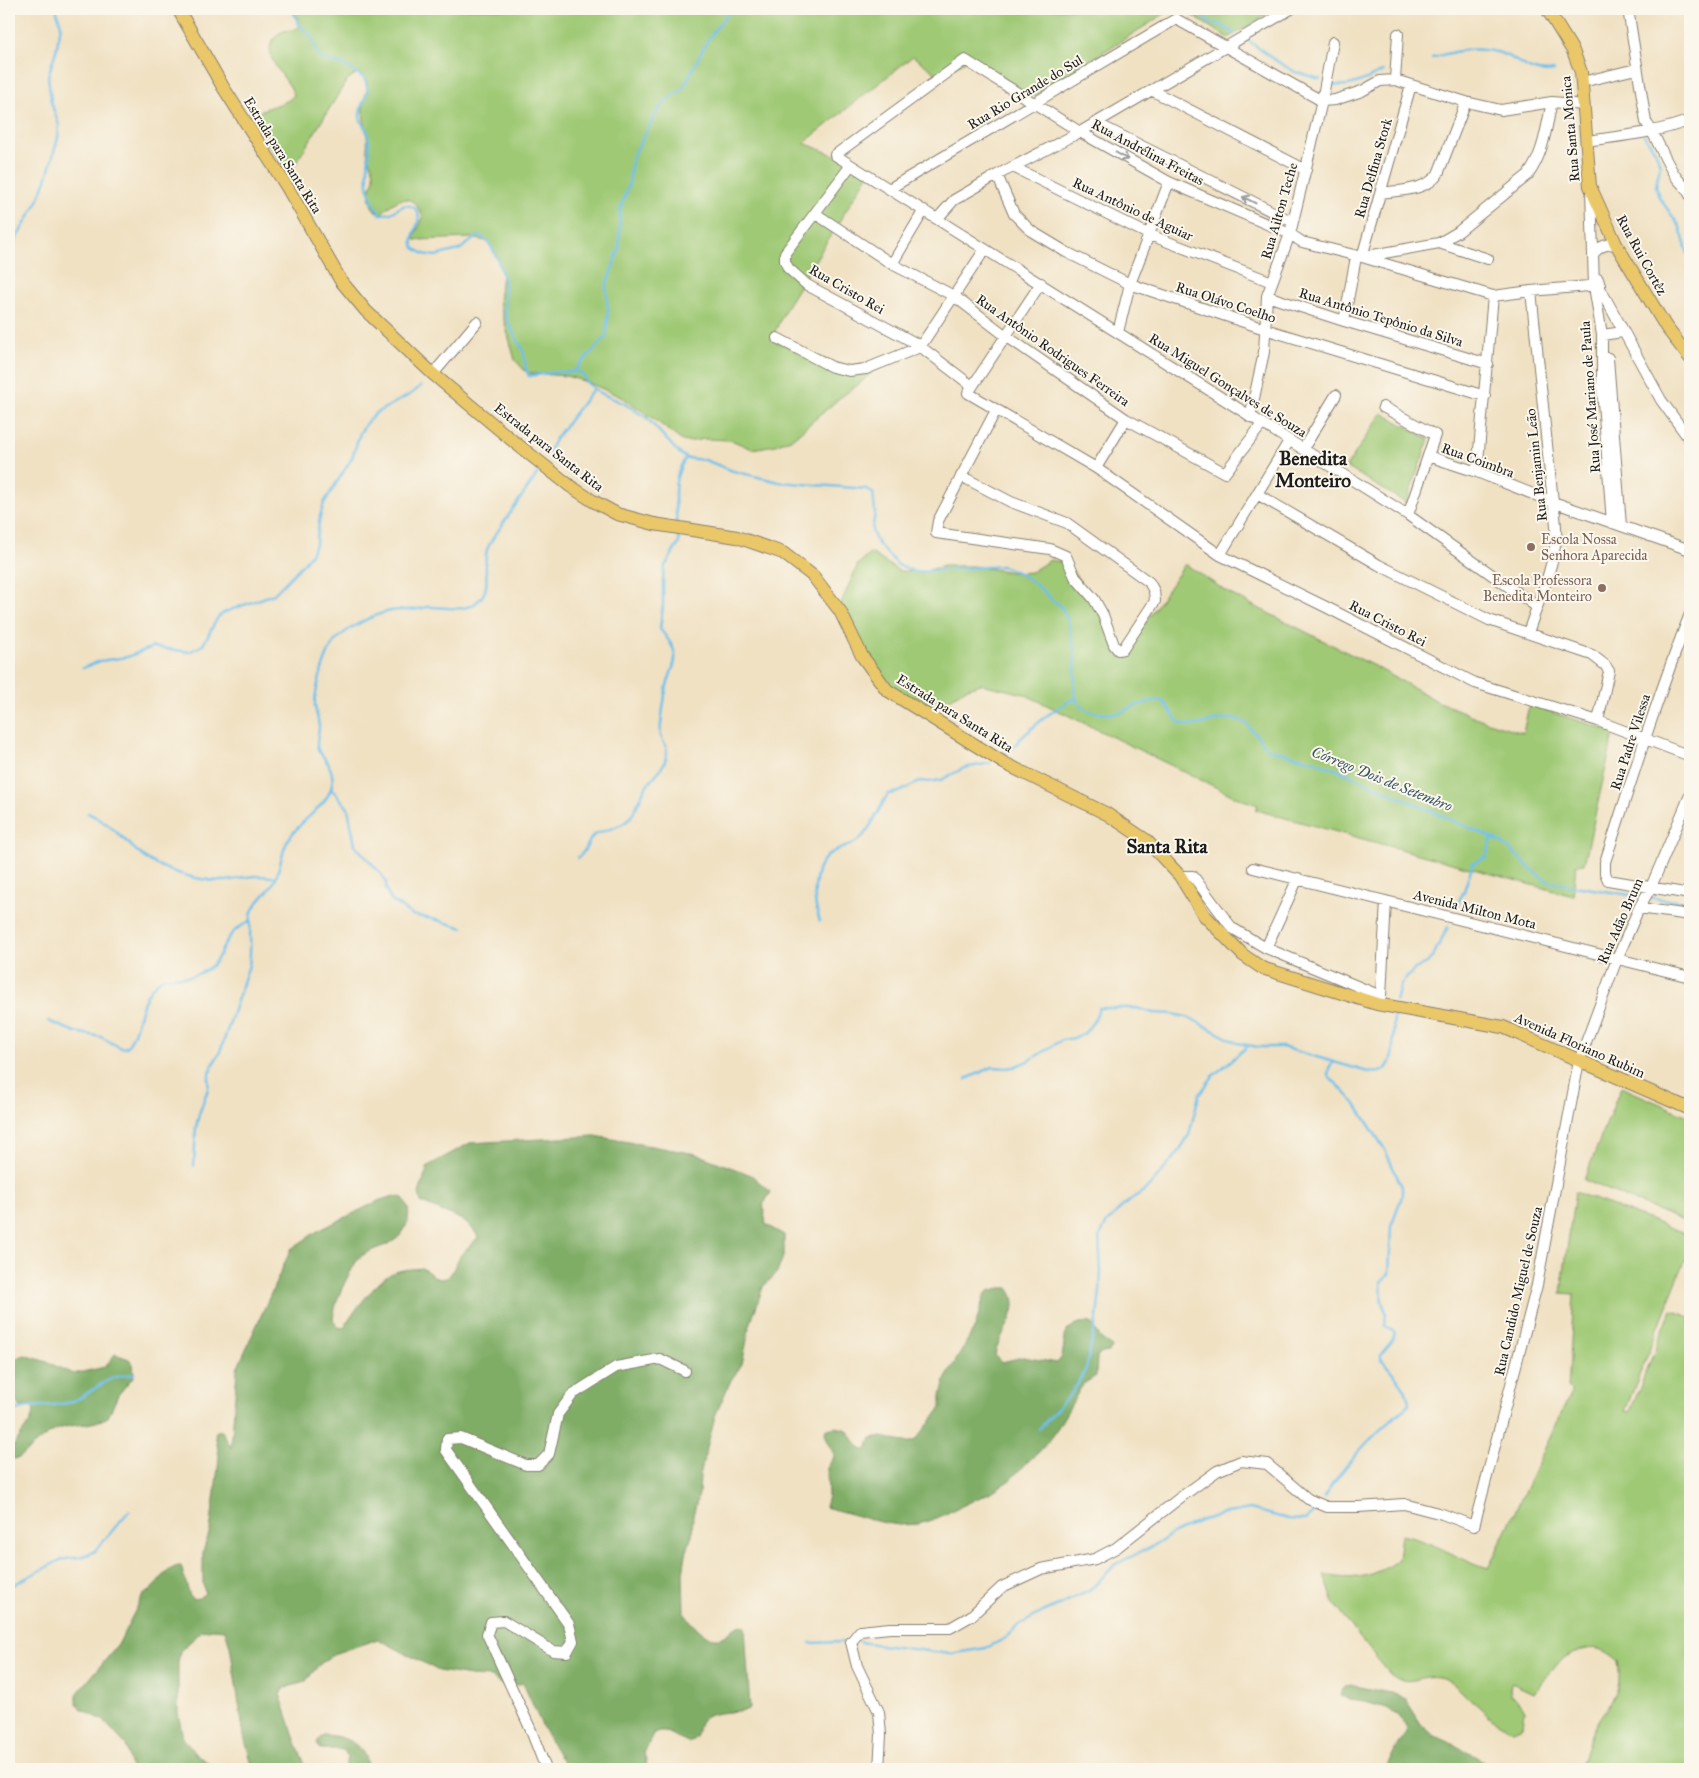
<svg xmlns="http://www.w3.org/2000/svg" width="1699" height="1778" font-family="'IM FELL Great Primer',serif">
  <style>
    .green { fill: #9fc975; stroke: #5e7248 }
    .forest { fill: #7fad66; stroke: #4e6441 }
    .lines { fill: none; stroke-linecap: round; stroke-linejoin: round }
    .stream { stroke: #6fc0eb; stroke-width: 2.5 }
    .minor-casing { stroke: #867e70; stroke-width: 12 }
    .major-casing { stroke: #867e70; stroke-width: 14 }
    .minor { stroke: #fff; stroke-width: 10 }
    .major { stroke: #eac769; stroke-width: 12 }
    .oneway { stroke: #999 }
    .education-dot { fill: #8d6e63; stroke: #fbf7ec; stroke-width: 2 }
    .labels { text-anchor: middle; stroke-width: 4; stroke-linejoin: round; paint-order: stroke }
    .street-label { font-size: 14px; fill: #1c1c1c; stroke: #fbf7ec }
    .education-label { font-size: 14px; fill: #785e54; stroke: #fbf7ec; text-anchor: start }
    .water-label { font-size: 15px; font-style: italic; fill: #395564; stroke: #fbf7ec }
    .district-label { font-size: 19px; font-weight: bold; fill: #1c1c1c; stroke: #fbf7ec }
  </style>
  <rect width="100%" height="100%" fill="#fbf7ec"/>
  <filter id="ink" filterUnits="userSpaceOnUse"><feTurbulence type="fractalNoise" baseFrequency=".02" numOctaves="2"/><feDisplacementMap in="SourceGraphic" scale="10" xChannelSelector="R" yChannelSelector="G"/><feConvolveMatrix kernelMatrix="1 2 1 2 8 2 1 2 1" color-interpolation-filters="sRGB"/></filter>
  <filter id="wash" filterUnits="userSpaceOnUse"><feTurbulence type="fractalNoise" baseFrequency=".0096" numOctaves="4" result="noise"/><feDisplacementMap in="SourceGraphic" scale="20" xChannelSelector="R" yChannelSelector="G"/><feGaussianBlur stdDeviation="1.12" result="paint"/><feColorMatrix in="noise" values="0 0 0 0 0 0 0 0 0 0 0 0 0 0 0 0 0 1.4 0 .05"/><feComposite in="paint" operator="in"/></filter>
  <g filter="url(#wash)">
    <rect width="100%" height="100%" fill="#f0e1c3"/>
    <path class="green" d="M293,9H1277L1228,38L1185,11L1181,10L1169,11L1032,97L1013,84L969,59L938,75L913,56L804,143L871,170L787,306L771,340L844,366L876,363L877,367L863,381L841,397L793,438L775,445L752,449L731,440L705,439L687,442L682,441L658,422L623,398L587,382L566,376L527,373L515,360L499,302L502,273L496,254L489,244L486,241L472,238L415,240L414,237L423,218C413,190 397,197 381,214C371,211 368,198 370,188C372,183 375,179 374,174C374,168 370,164 369,159C366,153 368,144 367,136C366,127 362,116 363,106C363,95 376,81 357,73L347,80L296,163L290,170H287L284,168L257,127L254,117C263,104 284,108 294,95C288,76 256,55 277,35C284,28 293,32 299,27L300,23Z
      M1382,413L1429,439L1406,503L1346,467Z
      M871,553L899,571L921,572L944,566H973L1019,573L1031,572L1050,560L1062,562L1073,572L1096,604L1116,651L1124,654L1185,564L1230,594L1376,667L1439,702L1485,721L1523,733L1529,705L1614,732L1584,864L1576,865L1573,896L1256,810L1258,805L1240,799L1024,694L981,684L968,688L950,699L934,706L918,705L889,687L838,610L858,564Z
      M1621,1087L1690,1117V1224L1584,1180Z
      M1575,1192L1690,1235V1248L1625,1411L1630,1412L1671,1310L1690,1317V1769H1580C1585,1757 1587,1744 1592,1732C1605,1702 1624,1701 1618,1661C1612,1656 1606,1651 1598,1649C1582,1645 1556,1662 1547,1674C1541,1682 1542,1688 1533,1693L1512,1683L1510,1688L1511,1694L1525,1710L1523,1726L1512,1730L1494,1720L1451,1682C1424,1666 1414,1692 1390,1674L1351,1627L1333,1601L1324,1574C1349,1582 1378,1577 1398,1559L1401,1535C1432,1540 1459,1560 1488,1569L1571,1393V1390L1568,1389L1574,1294L1561,1293Z"/>
    <path class="forest" d="M595,1136L696,1154L751,1175L771,1192L763,1205L766,1225L784,1235V1254L777,1273L763,1287L750,1325L742,1364L731,1380L715,1416L700,1475L699,1494L693,1515L692,1535L686,1554L683,1573L684,1613C692,1623 709,1645 724,1636C731,1633 733,1627 741,1625L745,1627L750,1709C736,1713 714,1711 704,1718C693,1726 704,1737 688,1742L666,1732H659L653,1735L644,1753L648,1769H567L544,1730L523,1683C505,1688 505,1688 491,1677L471,1676L439,1671L378,1639L333,1654L319,1665L305,1682L284,1688L280,1694L298,1748L307,1769H253L244,1736L230,1646L225,1630L213,1629L202,1631L180,1651L178,1663V1713L183,1738L196,1755L219,1769H131L126,1745L103,1720L81,1709L77,1703V1694L118,1645L143,1595C157,1589 166,1565 181,1566L190,1597L193,1599L199,1598L205,1593L203,1584V1551L210,1531L218,1468L219,1456L215,1433L217,1431H222L231,1448L237,1369L291,1249L316,1232L380,1200L394,1196L403,1198C409,1207 410,1213 407,1223C399,1248 376,1244 359,1258C356,1261 354,1266 351,1271C342,1287 335,1301 333,1320L338,1327L344,1328C352,1313 376,1282 391,1274C399,1269 413,1269 422,1268L438,1279L447,1278C455,1271 456,1259 464,1251C469,1246 474,1243 478,1237C467,1215 440,1213 421,1202L419,1193L428,1166L470,1143Z
      M1000,1288H1008C1026,1310 998,1333 995,1355L1002,1362L1023,1357L1057,1363L1062,1357L1066,1332C1074,1324 1080,1321 1091,1323C1096,1328 1097,1336 1103,1340C1108,1344 1109,1343 1112,1348L1109,1352L1102,1353L1097,1357L1096,1376L1083,1384L1053,1436L1040,1451L1024,1465L1010,1480L993,1491L937,1518L919,1524L899,1525L880,1522L825,1507L828,1496L827,1468L834,1457C833,1447 825,1440 825,1430L835,1427L846,1429C853,1436 856,1449 867,1449L871,1438C886,1433 900,1446 915,1441L941,1408V1396L945,1380L975,1327L984,1296L988,1291Z
      M115,1354L129,1359L133,1364L134,1376L118,1395L108,1417C91,1426 82,1423 65,1427C47,1431 33,1447 19,1458L13,1459L10,1453C16,1438 30,1427 34,1411L30,1406L21,1407C7,1397 7,1374 13,1359L25,1355L47,1362L73,1374L105,1367Z
      M1350,1685L1396,1694L1406,1700L1421,1724L1434,1736L1452,1743L1476,1756L1493,1769H1386L1406,1731L1407,1726L1398,1715L1383,1707L1365,1702L1349,1700L1340,1695L1342,1689Z
      M323,1735C344,1735 368,1745 367,1769H344L347,1758L345,1751L339,1749H320L317,1742Z"/>
    <g class="lines">
      <path class="stream" d="M292,9L298,23L313,39L317,54L320,58L346,66L364,78L368,91C365,100 359,107 360,117C361,124 367,128 368,134C373,165 358,183 380,214C384,214 389,214 393,212C403,206 405,202 416,209C425,223 408,233 414,248L424,254L435,256L459,250L478,236C493,238 502,271 504,284C505,296 503,308 507,319C510,331 521,342 524,354C526,363 523,365 529,376L557,372H580L585,378L586,382L600,393L625,404L647,418L678,452L686,458L705,460L733,471L779,482L867,489L873,493L875,513L872,531L875,538L879,545L898,565L915,572L1002,566C1022,572 1038,585 1052,600C1055,602 1059,604 1061,607C1070,618 1074,648 1075,663C1077,676 1068,701 1085,709C1095,714 1112,715 1122,712C1126,711 1129,708 1133,707C1141,703 1151,702 1159,700L1165,703L1178,722L1185,725H1197L1223,719H1236L1246,723L1268,749L1315,761L1352,776L1499,841C1518,853 1529,872 1550,882L1642,897
        M1191,9L1210,23L1220,24L1235,34
        M1249,41L1278,62L1295,72L1320,79
        M1432,58C1452,51 1475,46 1497,52C1519,58 1529,76 1554,71
        M1332,84C1348,90 1369,78 1383,71
        M1644,135L1656,152L1660,165L1656,186L1659,197L1680,227L1690,261
        M9,251L38,201L47,177L58,138L59,125L51,102L48,76L56,51L61,25L56,9
        M573,372L606,337L608,311L606,286L619,249L620,209L629,184L632,158L657,112L665,102L683,88L707,41L722,20L733,9
        M548,453L556,438L593,389
        M677,524C675,500 671,478 686,458
        M83,668L100,661L127,657L153,647L189,652L203,645L218,617L225,612L274,594L303,564L311,554L316,542L320,516L324,503L352,458L360,433L367,422L376,413L411,394L421,386
        M1004,754L1012,749L1021,738L1045,717L1070,700L1077,699
        M331,788L348,808L355,845L381,874L386,882V890L391,900L412,915L437,920L463,928
        M88,813C109,822 122,838 139,853C158,870 200,882 226,881C236,880 246,876 256,876C262,876 269,877 275,877
        M578,858C581,855 585,851 587,846C589,843 590,839 593,836C599,830 618,829 627,821C637,812 640,795 647,785C654,775 664,769 666,757C669,746 663,744 661,736C659,728 664,704 665,695C671,660 687,661 660,629L663,605V579L665,566L679,543L678,532
        M1647,897L1690,903
        M1456,907L1464,891L1473,863L1486,857L1492,838
        M820,921C812,902 812,870 828,855C838,847 852,848 862,837C873,825 879,808 888,794L899,792L921,781L929,782L941,780L964,768L990,763
        M1396,1001L1401,984L1415,969L1427,963L1433,956L1448,927
        M48,1021L75,1032L101,1037L121,1048L127,1047C139,1031 138,1007 150,990C168,966 180,984 202,972C222,962 218,951 230,936C235,929 243,925 251,920
        M966,1079L993,1067L1007,1068L1014,1067L1030,1060L1062,1040L1074,1038L1085,1033L1095,1019L1099,1008H1136L1154,1013L1173,1014L1190,1018L1237,1043L1258,1047H1282L1368,1072C1372,1072 1377,1073 1380,1072C1398,1067 1392,1030 1394,1015
        M194,1166L196,1127L199,1114L208,1089L209,1076L213,1064L220,1052L249,965C252,948 248,927 252,912C256,901 268,893 274,882C280,869 281,855 287,842C297,821 329,807 332,784C334,776 330,765 325,759C323,756 320,753 318,750C315,742 319,735 319,727C319,719 314,710 315,701C316,687 326,652 335,641C349,627 372,615 391,611C400,609 409,611 417,609C422,609 427,606 432,607C448,607 466,613 479,600C493,587 482,566 487,550C490,541 496,534 501,527C513,508 527,490 539,471
        M9,1413C28,1403 50,1408 70,1402C87,1397 98,1383 114,1378C120,1375 128,1375 134,1374
        M1039,1429L1073,1391L1086,1369L1097,1317L1100,1291L1101,1272L1099,1237L1107,1223L1124,1205L1149,1187L1178,1153L1189,1135L1199,1095L1213,1076L1248,1046
        M1324,1497C1346,1462 1376,1431 1409,1405C1409,1386 1391,1373 1381,1358V1354L1392,1341L1395,1334L1393,1330L1385,1326L1386,1312L1382,1302L1381,1282L1389,1274L1391,1226L1402,1196V1187L1384,1148L1355,1103L1328,1075L1329,1068L1333,1062
        M9,1587L60,1560L84,1556L95,1551L129,1511
        M859,1642L950,1654L986,1648L1004,1639L1019,1625L1043,1612L1089,1591L1116,1564L1157,1544L1174,1533L1199,1521L1228,1513L1250,1509L1288,1519L1305,1520L1316,1511
        M810,1643L843,1642"/>
    </g>
  </g>
  <g filter="url(#ink)">
    <g class="lines">
      <defs>
        <path id="minor" d="M1628,9L1646,122C1658,139 1664,160 1676,177C1681,184 1686,186 1690,195
          M1395,80L1398,34
          M1582,82L1636,69
          M1411,85L1362,257L1439,243L1458,232L1528,175C1544,153 1546,128 1552,102
          M1151,90L1306,170
          M1096,123L1293,222
          M1587,141C1622,136 1657,133 1690,120
          M851,165L785,253V261L788,268L807,285L917,344L972,386
          M1013,167L1150,235L1272,282
          M997,175L1014,214L1031,231L1066,252L1130,284L1265,329L1485,396
          M889,189L1176,19L1322,101L1335,100L1362,91L1380,81L1395,80L1466,102L1501,110L1552,102L1584,105
          M1591,190L1594,286L1602,335V388L1612,523
          M1381,193C1400,190 1426,191 1438,174L1466,102
          M816,214L892,264L954,296L1006,336L1126,419L1225,473L1262,424
          M937,219L954,200L997,175L1080,132L1291,9
          M1439,243L1488,259
          M1593,254C1600,246 1606,244 1616,244
          M892,264L924,210
          M1598,279L1601,290L1661,400L1690,440
          M1041,283L968,393L1096,468L1220,555L1326,607L1475,683L1598,721L1690,756
          M1267,296L1344,321L1488,364
          M1344,321L1356,257
          M1118,332L1130,284L1169,182
          M1602,335L1623,332
          M777,338L832,367L849,371L866,369L920,347L985,249
          M1608,358L1621,526
          M433,374L477,322
          M1383,407L1435,435L1428,456
          M1250,417L1264,352L1267,296L1290,234L1322,101L1333,42
          M1303,449L1336,395
          M1096,468L1126,419
          M1477,472L1493,296
          M961,476L1011,502L1067,523L1149,582L1154,591L1155,601L1123,649L1118,650L1114,645L1103,615L1094,599L1075,577L1066,556L1050,549L936,533L938,521L996,410
          M1257,494L1379,565L1489,620L1592,655L1605,665L1609,671L1598,721
          M1408,515L1428,456L1477,472L1553,502L1690,550
          M1220,555L1289,441
          M1537,607L1408,515L835,155L965,60L1080,132L1169,182L1290,234L1302,242L1362,257L1493,296L1531,291L1600,285
          M1690,614C1658,695 1632,779 1605,862V873L1608,880L1690,894
          M1528,633C1538,602 1553,570 1556,538C1557,526 1555,514 1553,502L1531,291
          M1253,868L1690,977
          M1180,876H1193L1232,928L1266,948L1381,996L1377,1004
          M1639,908L1690,915
          M1266,948L1298,878
          M1381,996L1386,901
          M546,1769L530,1728L487,1634L491,1622L504,1621L553,1651L567,1652L573,1641L569,1624L446,1450L447,1439L461,1438L526,1465H538L549,1454L558,1414L573,1394L616,1367L660,1359L685,1371
          M879,1769L881,1735L879,1712L857,1666L851,1642L860,1631L890,1628H950L971,1616L1002,1587L1041,1569L1095,1559L1116,1548L1181,1497L1217,1471L1241,1461L1267,1464L1308,1499L1327,1507H1358L1404,1504L1442,1514L1474,1526L1537,1285L1579,1061L1617,959L1639,908L1651,887L1690,795"/>
        <path id="major" d="M178,9L223,87L287,187L341,281L366,311L433,374L513,441L570,486L593,501L617,514L654,524L737,537L783,553L813,576L840,611L862,656L887,690L1004,763L1107,814L1146,840L1180,876L1204,915L1243,955L1262,968L1377,1004L1503,1027L1690,1109
          M1547,9L1573,51L1581,72L1590,186L1616,244L1666,327L1690,358"/>
      </defs>
      <use href="#minor" class="minor-casing"/>
      <use href="#major" class="major-casing"/>
      <use href="#minor" class="minor"/>
      <use href="#major" class="major"/>
    </g>
    <defs><path id="oneway-shaft" d="M-6 0H5M1.5-3L5.5 0L1.5 3" fill="none" stroke-width="1.6" stroke-linecap="round" stroke-linejoin="round" transform="scale(1.25)"/></defs>
    <g class="oneway">
      <use href="#oneway-shaft" transform="translate(1122 156) rotate(30)"/>
      <use href="#oneway-shaft" transform="translate(1249 200) rotate(-153)"/>
    </g>
  </g>
  <g class="education-dot">
    <circle cx="1531" cy="547" r="5"/>
    <circle cx="1602" cy="588" r="5"/>
  </g>
  <g class="labels">
    <g class="street-label">
      <text transform="translate(1025 92) rotate(-31)" y="5">Rua Rio Grande do Sul</text>
      <text transform="translate(1570 129) rotate(-95)" y="5">Rua Santa Monica</text>
      <text transform="translate(1148 152) rotate(28)" y="5">Rua Andrélina Freitas</text>
      <text transform="translate(283 155) rotate(58)" y="5">Estrada para Santa Rita</text>
      <text transform="translate(1373 168) rotate(-74)" y="5">Rua Delfina Stork</text>
      <text transform="translate(1133 209) rotate(25)" y="5">Rua Antônio de Aguiar</text>
      <text transform="translate(1279 211) rotate(-74)" y="5">Rua Ailton Teche</text>
      <text transform="translate(1642 255) rotate(61)" y="5">Rua Rui Cortêz</text>
      <text transform="translate(847 289) rotate(30)" y="5">Rua Cristo Rei</text>
      <text transform="translate(1226 302) rotate(18)" y="5">Rua Olávo Coelho</text>
      <text transform="translate(1381 317) rotate(17)" y="5">Rua Antônio Tepônio da Silva</text>
      <text transform="translate(1053 350) rotate(35)" y="5">Rua Antônio Rodrigues Ferreira</text>
      <text transform="translate(1228 385) rotate(32)" y="5">Rua Miguel Gonçalves de Souza</text>
      <text transform="translate(1590 397) rotate(-94)" y="5">Rua José Mariano de Paula</text>
      <text transform="translate(549 447) rotate(38)" y="5">Estrada para Santa Rita</text>
      <text transform="translate(1478 460) rotate(20)" y="5">Rua Coimbra</text>
      <text transform="translate(1536 465) rotate(-96)" y="5">Rua Benjamin Leão</text>
      <text transform="translate(1388 623) rotate(27)" y="5">Rua Cristo Rei</text>
      <text transform="translate(955 713) rotate(32)" y="5">Estrada para Santa Rita</text>
      <text transform="translate(1630 742) rotate(-72)" y="5">Rua Padre Vilessa</text>
      <text transform="translate(1475 909) rotate(14)" y="5">Avenida Milton Mota</text>
      <text transform="translate(1620 921) rotate(-66)" y="5">Rua Adão Brum</text>
      <text transform="translate(1580 1045) rotate(24)" y="5">Avenida Floriano Rubim</text>
      <text transform="translate(1518 1291) rotate(-77)" y="5">Rua Candido Miguel de Souza</text>
    </g>
    <g class="education-label">
      <text x="1541" y="544">Escola Nossa<tspan x="1541" dy="16">Senhora Aparecida</tspan></text>
      <text x="1592" y="585" text-anchor="end">Escola Professora<tspan x="1592" dy="16">Benedita Monteiro</tspan></text>
    </g>
    <g class="water-label">
      <text transform="translate(1382 779) rotate(22)" y="5">Córrego Dois de Setembro</text>
    </g>
    <g class="district-label">
      <text x="1313" y="465">Benedita<tspan x="1313" dy="22">Monteiro</tspan></text>
      <text x="1167" y="853">Santa Rita</text>
    </g>
  </g>
  <rect width="1699" height="1778" fill="none" stroke="#fbf7ec" stroke-width="30"/>
</svg>
